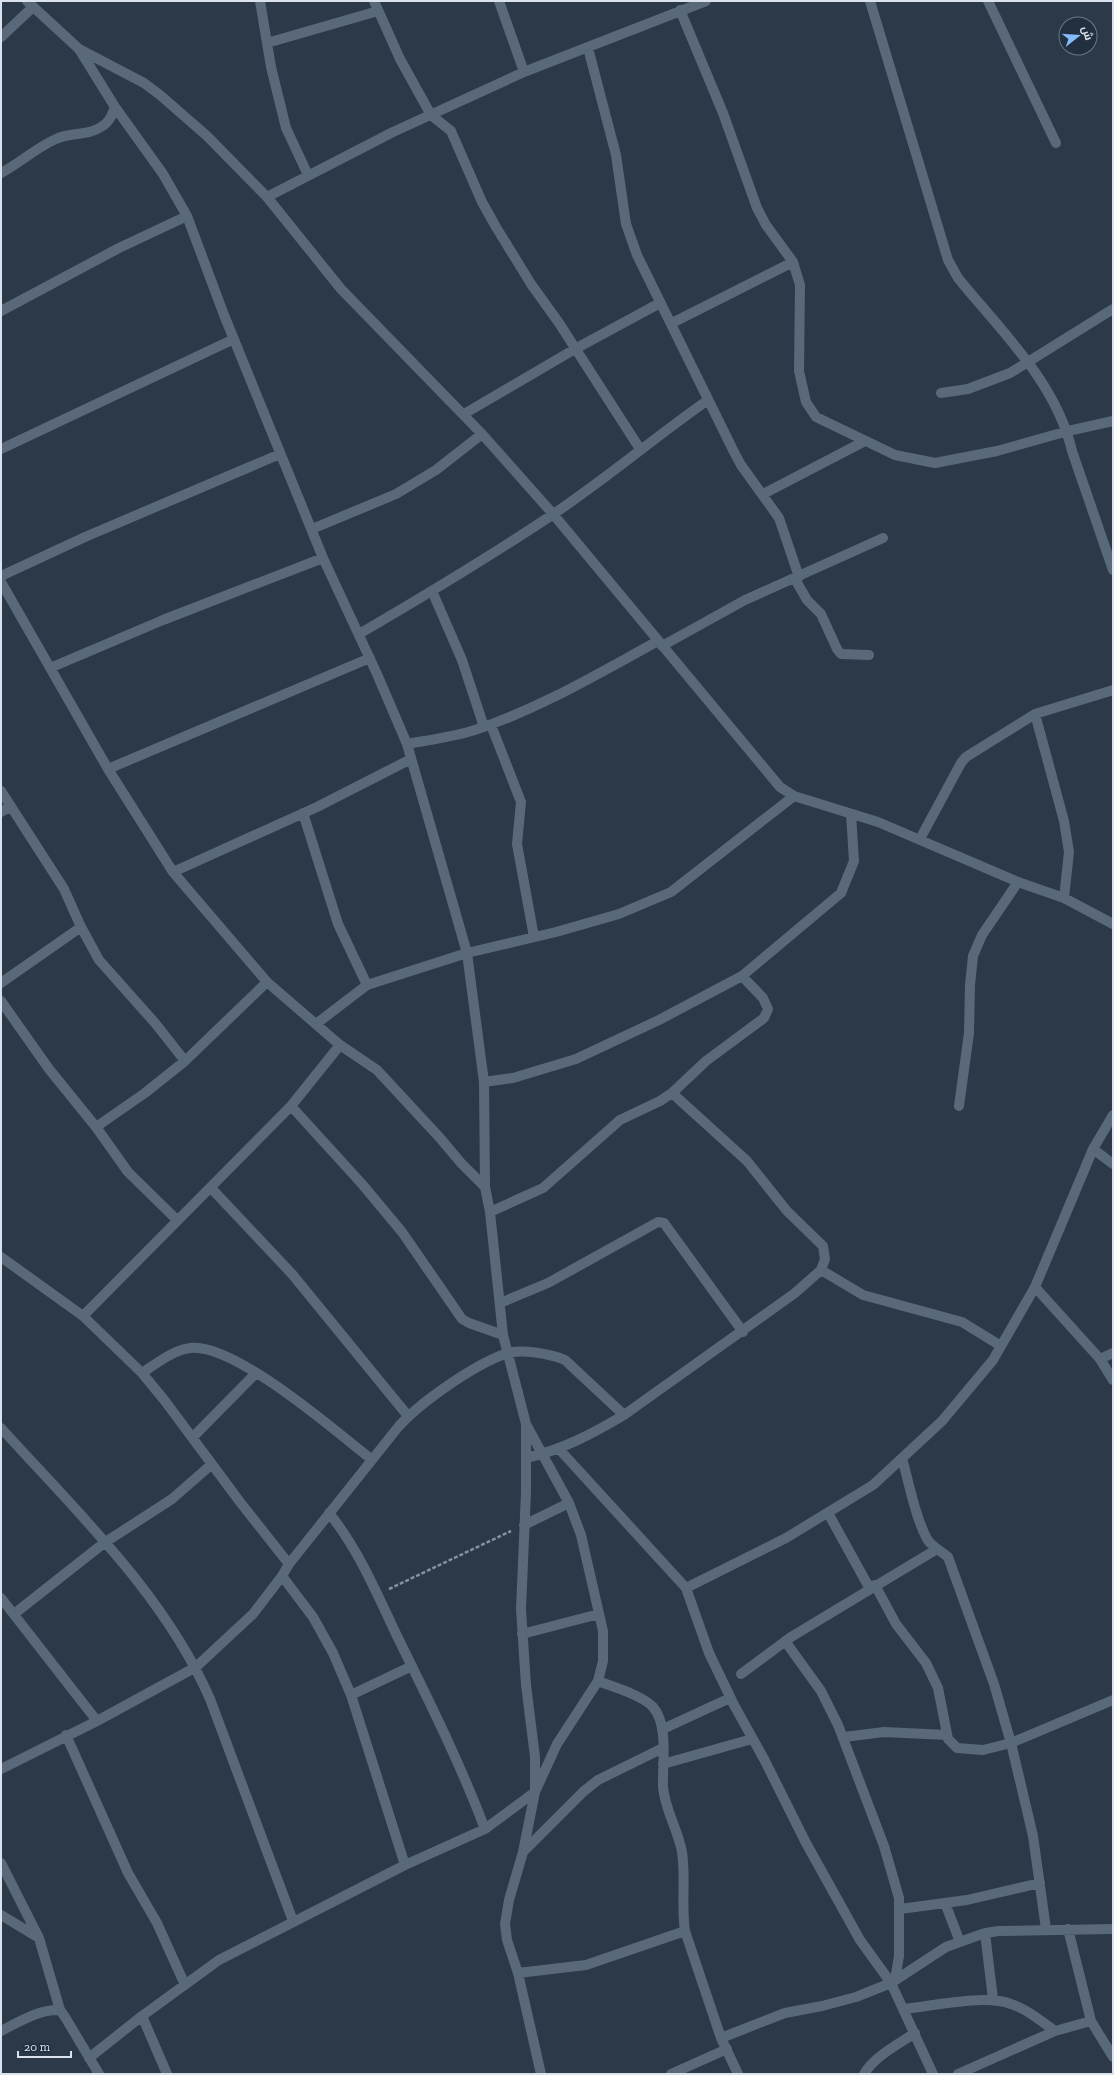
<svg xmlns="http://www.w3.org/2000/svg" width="1114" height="2075" font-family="'Zilla Slab',Cairo,serif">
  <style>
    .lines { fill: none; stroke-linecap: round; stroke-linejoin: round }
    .path { stroke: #85919d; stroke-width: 2.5; stroke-dasharray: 4 2; stroke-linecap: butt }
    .street { stroke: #5a697a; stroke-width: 10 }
  </style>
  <rect width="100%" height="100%" fill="#2b3948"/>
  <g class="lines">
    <path class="path" d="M389,1589L511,1531"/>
    <path class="street" d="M27,1L79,49L144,83L160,95L207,136L267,197L341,289L482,434L553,514L780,787L794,796L878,822L1018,882L1064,898L1113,924
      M260,1L271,67L286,128L308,175
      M374,1L400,59L431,115L451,131L482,202L496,227L531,284L559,323L640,449
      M499,1L524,72
      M870,1L948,260L958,278C1001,331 1056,382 1072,451L1113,570
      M988,1L1056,143
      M680,10L723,113L757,208L766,225L793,262L800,285L799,371L806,402L816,417L895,455L935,463L997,451L1068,431L1113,421
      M1,37L33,7
      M267,43L378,11
      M588,48L616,155L626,224L637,255L734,452L741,465L779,518L799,577
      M79,49L115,107L163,174L187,216L224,315L323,558L377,674L407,744L467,953L484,1082L485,1187
      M1,173C20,163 37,147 56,139C70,132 88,136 101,127C109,123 112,115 115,107
      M267,197L393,132L524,72L706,1
      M1,311L119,248L187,216
      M672,323L793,262
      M941,393L968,389L1010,373L1113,309
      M464,414L575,349L660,303
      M1,449L234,339
      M763,494L865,441
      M312,529L396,494L436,470L482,434
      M1,576L85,537L280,454
      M795,579L807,600L821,614L837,649L841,654L869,655
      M1,582L108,769L173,872L267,982L340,1045L377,1070L440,1138L461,1163L485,1187L490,1212L503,1335L526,1424V1492L521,1609L526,1685L535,1757V1792L523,1852L509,1900L505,1924L507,1940L518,1973L541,2074
      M432,591L462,660L484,727
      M359,634C424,596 489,557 552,515C606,479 655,437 708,400
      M662,646L745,600L883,538
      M50,668L163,620L323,558
      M1035,714L1064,821L1069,852L1064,898
      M491,725L521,802L517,844L534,937
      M407,744C429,740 453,737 475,730C539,709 599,673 658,641
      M108,769L370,658
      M1,791L64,889L81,927L99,960L155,1023L185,1061
      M1,812L10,807
      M303,813L338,924L367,985
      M920,839L961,763L966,757L1035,714L1113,690
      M173,872L317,807L411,759
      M1,983L81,927
      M1,1001L49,1069L96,1127L128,1172L177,1220
      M316,1024L367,985L467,953L556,932L619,914L671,892L794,796
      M484,1082L513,1078L576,1059L659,1020L742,976L841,893L854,861L851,814
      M291,1106L362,1184L402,1232L462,1319L469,1323L503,1335
      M959,1106L969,1033L970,985L973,956L982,935L1018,882
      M96,1127L145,1093L185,1061L267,982
      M1093,1149L1113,1164
      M211,1188L292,1274L408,1416
      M490,1212L543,1188L620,1120L660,1101L672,1093L706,1061L764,1018L768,1009L763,998L742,976
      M1,1257L83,1316L142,1373L165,1401L240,1502L289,1564
      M821,1270L863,1295L962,1322L1001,1346
      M1035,1287L1100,1359L1113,1380
      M500,1303L548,1283L658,1222L664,1223L743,1332
      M83,1316L291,1106L340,1045
      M1100,1359L1113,1353
      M142,1373C156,1364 173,1350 190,1348C235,1343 335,1431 371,1459
      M1,1428C76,1511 165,1595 210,1699L293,1921
      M193,1437L256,1373
      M559,1449L686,1588L709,1653L734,1705L764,1759L806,1843L860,1940L891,1983L933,2074
      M526,1458C562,1450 592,1434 624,1415L795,1293L821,1270L825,1259L823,1246L787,1211L747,1161L672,1093
      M902,1458C909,1483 915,1516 927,1539C932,1547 941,1551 948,1557L994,1684L1011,1743L1033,1836L1046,1929
      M329,1513C359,1550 378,1596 398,1638C429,1701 460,1763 485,1829
      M828,1513L870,1589
      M524,1525L569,1503
      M282,1576L313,1617L333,1653L351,1695L405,1865
      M875,1585L896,1624L926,1663L938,1688L948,1739L957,1748L983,1750L1011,1743L1113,1700
      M686,1588L786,1538L873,1485L942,1421L993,1360L1035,1287L1093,1149L1113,1115
      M1,1598L97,1721
      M14,1614L104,1543L172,1499L212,1464
      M522,1634L599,1614
      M785,1641L821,1691L838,1725L884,1846L899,1898V1956L895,1980
      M741,1674L791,1637L937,1549
      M598,1681C613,1687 642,1695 653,1707C669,1725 662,1765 663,1787C665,1810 678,1830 682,1852C686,1878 681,1905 685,1931L721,2038L738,2074
      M351,1695L412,1666
      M663,1729L730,1698
      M66,1735L128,1873L157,1923L185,1985
      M844,1737L884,1732L947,1735
      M663,1764L752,1739
      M1,1769L97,1721L196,1667L253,1614L282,1576L289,1564L399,1426C422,1401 474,1365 505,1354C520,1348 551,1354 565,1360L624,1415
      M523,1852L584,1791L598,1780L663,1748
      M1,1863L39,1938L60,2010L65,2017L99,2074
      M945,1903L960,1942
      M900,1909L967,1900L1040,1883
      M1,1915L39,1938
      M1068,1929L1091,2021L1113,2057
      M985,1933L993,1999
      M518,1973L586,1965L685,1931
      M904,2009C933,2006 984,1994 1011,2004C1027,2009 1041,2021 1055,2031
      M142,2016L167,2074
      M1,2031C19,2022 39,2009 60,2010
      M721,2038L785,2013L822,2006L856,1997L891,1983L946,1947L985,1933L999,1931L1113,1929
      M89,2058L142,2016L219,1960L405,1865L485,1829L535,1792L557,1744L598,1681L603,1661V1631L581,1535L569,1503L527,1426
      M671,2074L727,2049
      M864,2074C875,2056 897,2045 915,2033
      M958,2074L1055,2031L1091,2021"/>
  </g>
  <rect width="1114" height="2075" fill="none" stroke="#dae3ed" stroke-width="4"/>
  <g transform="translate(1078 36) rotate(73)"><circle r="19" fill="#212f3e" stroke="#6b7784"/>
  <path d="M0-3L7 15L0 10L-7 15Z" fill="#85bbfb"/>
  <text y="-6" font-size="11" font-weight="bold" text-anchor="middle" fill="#dae3ed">ش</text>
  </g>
  <path d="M18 2051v6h53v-6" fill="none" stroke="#dae3ed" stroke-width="2"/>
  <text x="24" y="2051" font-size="12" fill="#dae3ed" stroke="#212f3e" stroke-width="3" paint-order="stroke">20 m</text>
</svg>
